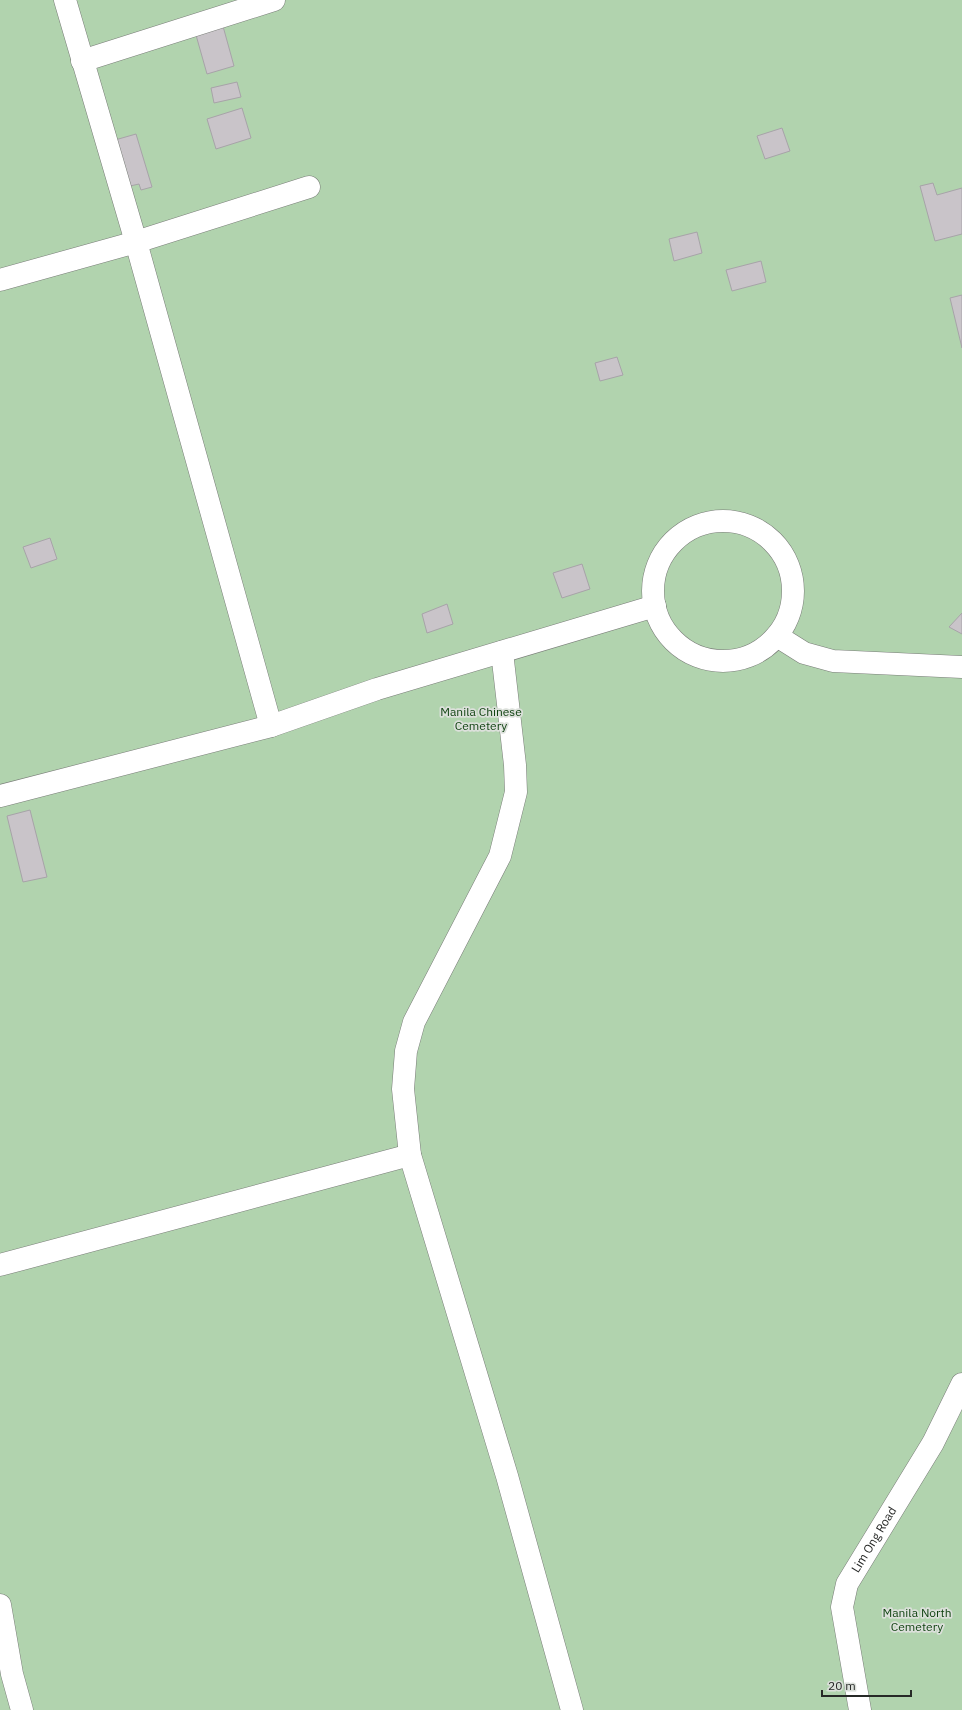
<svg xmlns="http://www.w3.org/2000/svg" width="962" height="1710" font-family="'IBM Plex Sans',sans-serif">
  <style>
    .green { fill: #b1d3ae }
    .building { fill: #c9c4c9; stroke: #a7a3a8 }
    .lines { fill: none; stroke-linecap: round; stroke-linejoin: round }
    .minor-casing { stroke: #797d78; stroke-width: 23 }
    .minor { stroke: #fff; stroke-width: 22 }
    .labels { text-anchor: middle; stroke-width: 3.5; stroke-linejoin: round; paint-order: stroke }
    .park-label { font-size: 12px; fill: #0a3e0b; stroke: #dce0db }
    .street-label { font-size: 12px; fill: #272927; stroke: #dce0db }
  </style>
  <rect width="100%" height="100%" fill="#dce0db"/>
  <path class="green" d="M0,0H962V1710H0Z"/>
  <path class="building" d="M221,19L234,66L207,74L194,28Z
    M237,82L241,97L214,103L211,88Z
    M242,108L251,138L216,149L207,119Z
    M782,128L790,151L765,159L757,136Z
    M136,134L152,187L141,190L139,184L121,188L108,142Z
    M933,183L937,195L962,188V234L935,241L920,186Z
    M697,232L702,253L674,261L669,239Z
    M761,261L766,282L732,291L726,270Z
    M962,295V348L950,298Z
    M617,357L623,375L600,381L595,363Z
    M50,538L57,559L31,568L23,547Z
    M582,564L590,589L562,598L553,573Z
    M447,604L453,624L427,633L422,614Z
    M962,613V634L949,627Z
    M30,810L47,877L23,882L7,816Z"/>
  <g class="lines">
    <defs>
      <g id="minor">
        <path d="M65,0L136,242L271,726"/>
        <path d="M82,61L274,0"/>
        <path d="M0,280L136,242L309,187"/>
        <circle cx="723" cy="591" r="70"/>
        <path d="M777,636L804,653L833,661L962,667"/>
        <path d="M502,652L515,765L516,792L500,856L414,1022L406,1051L403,1089L410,1155L507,1476L572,1710"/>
        <path d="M0,796L271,726L377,689L655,606"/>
        <path d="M0,1265L410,1155"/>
        <path d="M0,1605L12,1674L22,1710"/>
        <path id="s1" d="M860,1710L842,1607L847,1584L933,1443L962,1384"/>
      </g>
    </defs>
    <use href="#minor" class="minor-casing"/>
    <use href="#minor" class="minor"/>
  </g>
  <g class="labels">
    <g class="park-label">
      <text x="481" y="716">Manila Chinese<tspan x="481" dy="14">Cemetery</tspan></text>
      <text x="917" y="1617">Manila North<tspan x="917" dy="14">Cemetery</tspan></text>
    </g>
    <g class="street-label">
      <text dy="4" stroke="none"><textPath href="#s1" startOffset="180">Lim Ong Road</textPath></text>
    </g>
  </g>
  <path d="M822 1690v6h89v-6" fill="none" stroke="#272927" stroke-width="2"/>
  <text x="828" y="1690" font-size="12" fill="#272927" stroke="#dce0db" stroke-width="3" paint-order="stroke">20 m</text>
</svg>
